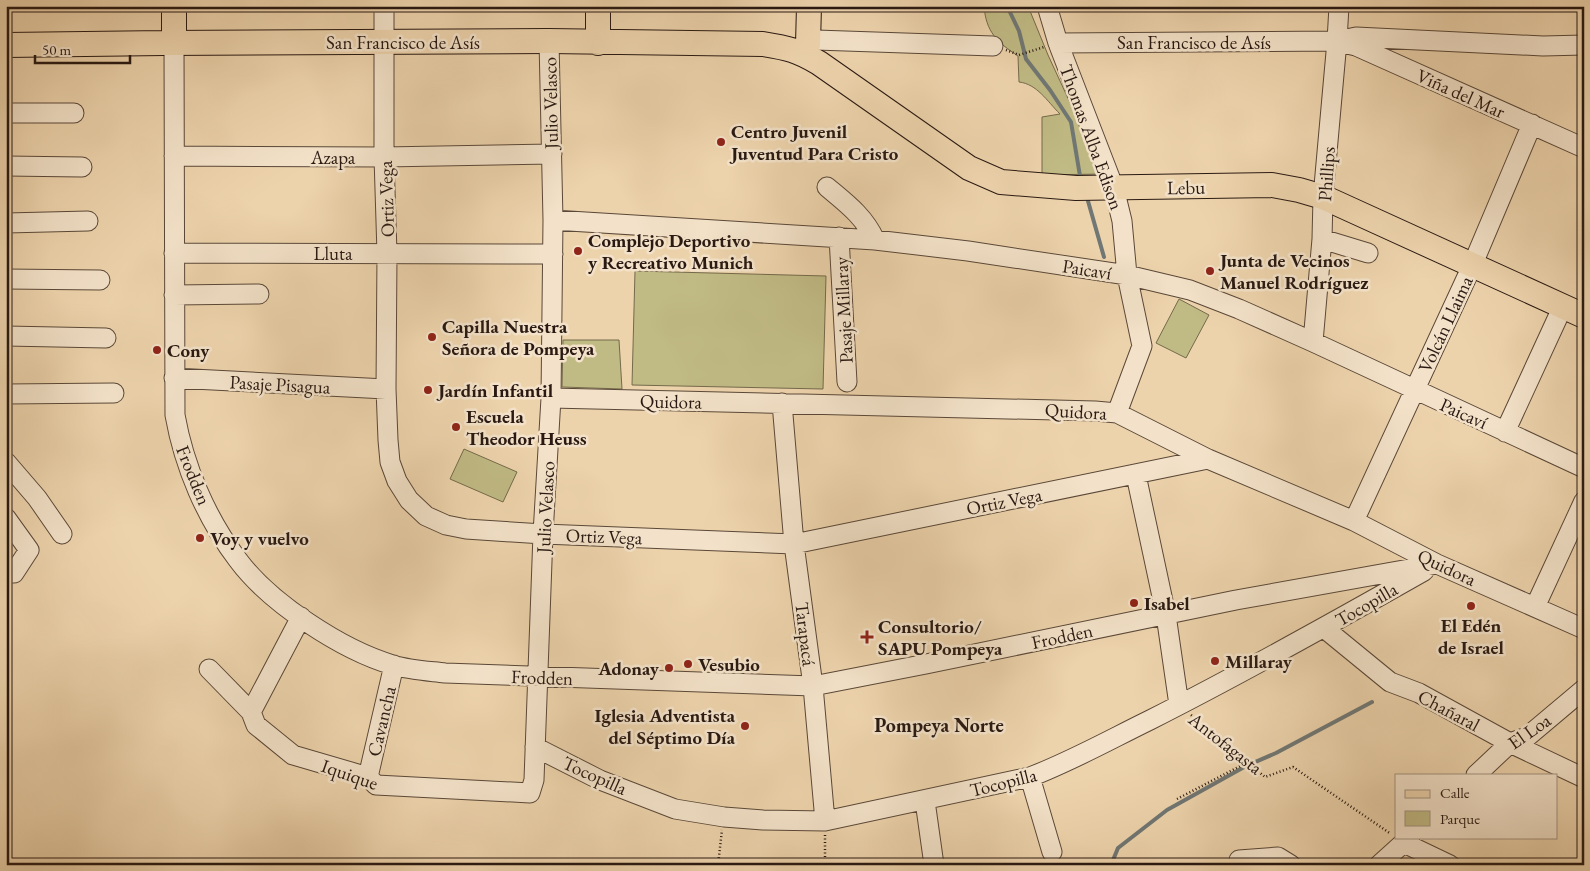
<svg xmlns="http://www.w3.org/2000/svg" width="1590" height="871" font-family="'EB Garamond',serif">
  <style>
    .green { fill: #c0ba84; stroke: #746a4b }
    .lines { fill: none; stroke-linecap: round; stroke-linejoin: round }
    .stream { stroke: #707774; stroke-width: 4 }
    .minor-casing { stroke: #5a4838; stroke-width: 21 }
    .major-casing { stroke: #291912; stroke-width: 26 }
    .path { stroke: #291912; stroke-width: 2.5; stroke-dasharray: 1 2.5; stroke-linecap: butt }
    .minor { stroke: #f3e2c9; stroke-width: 19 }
    .major { stroke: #edd3ac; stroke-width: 24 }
    .poi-dot { fill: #8f2418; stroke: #f3e2c9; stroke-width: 2 }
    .labels { text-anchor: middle; stroke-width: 5; stroke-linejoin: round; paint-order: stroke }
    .street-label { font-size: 19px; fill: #291912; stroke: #f3e2c9 }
    .poi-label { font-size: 19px; font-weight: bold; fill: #291912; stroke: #f3e2c9; text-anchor: start }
    .neighbourhood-label { font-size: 20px; font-weight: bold; fill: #291912; stroke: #f3e2c9 }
  </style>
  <rect width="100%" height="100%" fill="#edd3ac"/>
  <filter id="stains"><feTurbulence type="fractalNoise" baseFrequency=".004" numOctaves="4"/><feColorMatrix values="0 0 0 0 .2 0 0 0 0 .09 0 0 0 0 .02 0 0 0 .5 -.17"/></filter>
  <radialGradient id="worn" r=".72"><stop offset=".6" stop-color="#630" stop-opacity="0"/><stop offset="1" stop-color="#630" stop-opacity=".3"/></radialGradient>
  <path class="green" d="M984,6H1028L1048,55L1103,174L1042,175V117L1060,114C1047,101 1037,84 1019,82L1018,56C997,42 986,32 984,6Z
    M635,271L826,276L823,389L632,385Z
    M1179,299L1209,315L1186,358L1156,343Z
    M563,340H619L622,389L562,387Z
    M464,449L517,472L503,502L450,479Z"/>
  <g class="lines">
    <path class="stream" d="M1007,6L1019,31L1026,59L1050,90L1071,122L1080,176
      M1088,201L1104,257
      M1111,865L1118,848L1167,810L1246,766L1276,753L1372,702"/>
    <defs>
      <path id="minor" d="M384,6V157L387,254L386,389L388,440L390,462L397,481L409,500L426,516L446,525L466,529L543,534L794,544L1208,459
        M1047,6L1058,43L1114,188L1122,221L1127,275L1142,346L1117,413
        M174,43L175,415C184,466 206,518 238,560C270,603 342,650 393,665C409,670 428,671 445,673L813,686L926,664L1236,600L1437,564
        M1058,43L1337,41L1356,37L1543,46L1584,45
        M1343,43L1356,46L1584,148
        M808,44L816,40L993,46
        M6,113H74
        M174,156L384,157L552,154
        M6,166L82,167
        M827,187C846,203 864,216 875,240
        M553,220L875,240L968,251L1127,275L1190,290L1239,309L1313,342L1584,468
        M6,223L88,221
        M839,237L847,382
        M1322,239L1368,253
        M174,253L553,254
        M6,279L100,280
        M174,295L259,294
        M6,336L106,338
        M1313,342L1322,239L1323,197L1337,41L1339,6
        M174,378L386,389
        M6,394L114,393
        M551,398L1095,411L1117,413L1208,459L1354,521L1437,564L1584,629
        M782,403L794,544L813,686L825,821
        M1505,432L1563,306
        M6,462L37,498L62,534
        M1136,475L1166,615L1179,705
        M6,518L29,550L14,573H6
        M1354,521L1472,266L1532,124
        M1535,607L1584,501
        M1324,628L1390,682L1419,693L1510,743L1584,778
        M209,669L251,712L256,725L293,755L368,777L376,785L530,793L534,780L543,534L551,398L553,220L549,41
        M251,712L301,617
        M535,747L600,780L675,809L724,817L763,820L825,821L1030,777C1072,761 1111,739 1150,720C1243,673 1334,622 1424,571
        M1476,775L1510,743L1527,737L1584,689
        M368,777L394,665
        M1030,777L1052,852
        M925,801L934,865
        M1404,843L1450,865
        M1239,860L1278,857L1291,865
        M1379,865L1410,837"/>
      <path id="major" d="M598,6V43
        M174,43V6
        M6,45L164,43L549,41L763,44C788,48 797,50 819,63L969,168L1001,182L1076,188L1272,185L1299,190L1323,197L1584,316
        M800,52L808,44L809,6"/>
    </defs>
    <use href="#minor" class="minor-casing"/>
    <use href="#major" class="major-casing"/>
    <path class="path" d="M1006,50L1019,55L1044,47
      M1191,715L1265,777L1293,767L1391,834
      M1177,799L1246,763
      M825,835V865
      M718,865L722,830"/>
    <use href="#minor" class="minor"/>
    <use href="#major" class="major"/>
  </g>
  <g class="poi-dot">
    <circle cx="721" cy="142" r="5"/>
    <circle cx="578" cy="251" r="5"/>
    <circle cx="1210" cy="271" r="5"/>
    <circle cx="432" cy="337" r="5"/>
    <circle cx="157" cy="350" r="5"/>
    <circle cx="428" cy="390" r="5"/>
    <circle cx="456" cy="427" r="5"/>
    <circle cx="200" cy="538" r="5"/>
    <circle cx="1134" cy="603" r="5"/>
    <circle cx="1471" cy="606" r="5"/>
    <path d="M864.5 629.5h5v5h5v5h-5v5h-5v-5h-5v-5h5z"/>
    <circle cx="1215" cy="661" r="5"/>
    <circle cx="688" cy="664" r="5"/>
    <circle cx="669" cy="668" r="5"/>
    <circle cx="745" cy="726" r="5"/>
  </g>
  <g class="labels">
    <g class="street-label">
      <text x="403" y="49">San Francisco de Asís</text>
      <text x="1194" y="49">San Francisco de Asís</text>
      <text transform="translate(1461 93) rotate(24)" y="7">Viña del Mar</text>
      <text transform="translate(550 103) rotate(-91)" y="7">Julio Velasco</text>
      <text transform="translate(1092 137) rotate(70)" y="7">Thomas Alba Edison</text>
      <text x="333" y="164">Azapa</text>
      <text transform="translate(1326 174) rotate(-86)" y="7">Phillips</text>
      <text transform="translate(1186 187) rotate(-1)" y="7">Lebu</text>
      <text transform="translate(386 199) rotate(-92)" y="7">Ortiz Vega</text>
      <text x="333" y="260">Lluta</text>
      <text transform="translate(1087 269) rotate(9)" y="7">Paicaví</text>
      <text transform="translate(843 310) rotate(-93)" y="7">Pasaje Millaray</text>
      <text transform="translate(1445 324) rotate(-65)" y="7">Volcán Llaima</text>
      <text transform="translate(280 384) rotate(3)" y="7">Pasaje Pisagua</text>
      <text transform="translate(671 401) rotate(1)" y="7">Quidora</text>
      <text transform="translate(1076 411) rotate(3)" y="7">Quidora</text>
      <text transform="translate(1464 413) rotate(24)" y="7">Paicaví</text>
      <text transform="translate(194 475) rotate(68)" y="7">Frodden</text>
      <text transform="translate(1004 501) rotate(-11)" y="7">Ortiz Vega</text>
      <text transform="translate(545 507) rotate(-87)" y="7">Julio Velasco</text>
      <text transform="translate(604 536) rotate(2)" y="7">Ortiz Vega</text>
      <text transform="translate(1447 567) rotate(25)" y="7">Quidora</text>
      <text transform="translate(1366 604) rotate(-30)" y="7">Tocopilla</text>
      <text transform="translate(806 634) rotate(83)" y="7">Tarapacá</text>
      <text transform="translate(1062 636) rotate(-12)" y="7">Frodden</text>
      <text transform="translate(542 677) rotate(2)" y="7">Frodden</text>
      <text transform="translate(1449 710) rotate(28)" y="7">Chañaral</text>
      <text transform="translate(381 721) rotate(-77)" y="7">Cavancha</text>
      <text transform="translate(1529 731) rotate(-35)" y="7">El Loa</text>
      <text transform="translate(1226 743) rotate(38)" y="7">Antofagasta</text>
      <text transform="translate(350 774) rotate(19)" y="7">Iquique</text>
      <text transform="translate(595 775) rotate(24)" y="7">Tocopilla</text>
      <text transform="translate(1003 782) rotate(-14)" y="7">Tocopilla</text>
    </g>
    <g class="poi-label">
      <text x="731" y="138">Centro Juvenil<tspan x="731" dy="22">Juventud Para Cristo</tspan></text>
      <text x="588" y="247">Complejo Deportivo<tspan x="588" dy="22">y Recreativo Munich</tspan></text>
      <text x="1220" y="267">Junta de Vecinos<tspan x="1220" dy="22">Manuel Rodríguez</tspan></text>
      <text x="442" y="333">Capilla Nuestra<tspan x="442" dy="22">Señora de Pompeya</tspan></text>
      <text x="167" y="357">Cony</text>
      <text x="438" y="397">Jardín Infantil</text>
      <text x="466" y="423">Escuela<tspan x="466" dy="22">Theodor Heuss</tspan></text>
      <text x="210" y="545">Voy y vuelvo</text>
      <text x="1144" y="610">Isabel</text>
      <text x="1471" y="632" text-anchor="middle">El Edén<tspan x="1471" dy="22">de Israel</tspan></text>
      <text x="878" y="633">Consultorio/<tspan x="878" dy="22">SAPU Pompeya</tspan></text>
      <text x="1225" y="668">Millaray</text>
      <text x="698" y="671">Vesubio</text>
      <text x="659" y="675" text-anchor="end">Adonay</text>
      <text x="735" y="722" text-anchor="end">Iglesia Adventista<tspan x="735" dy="22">del Séptimo Día</tspan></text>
    </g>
    <g class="neighbourhood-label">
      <text x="939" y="732">Pompeya Norte</text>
    </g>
  </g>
  <rect width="1590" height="871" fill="none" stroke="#edd3ac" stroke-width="25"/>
  <rect x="8" y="8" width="1575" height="856" fill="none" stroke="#291912" stroke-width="2.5"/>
  <rect x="12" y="12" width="1565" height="846" fill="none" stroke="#291912"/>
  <rect x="1395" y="774" width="162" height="65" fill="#f3e2c9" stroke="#a29280"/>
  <rect x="1405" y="790" width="25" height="8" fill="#edd3ac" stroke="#a29280"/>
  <text x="1440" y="798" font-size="15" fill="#291912">Calle</text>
  <rect x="1405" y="811" width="25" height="15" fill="#c0ba84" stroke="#a29280"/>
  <text x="1440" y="824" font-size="15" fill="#291912">Parque</text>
  <path d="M35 55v8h95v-8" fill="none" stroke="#291912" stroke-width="2.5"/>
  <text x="42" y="55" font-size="15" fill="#291912" stroke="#f3e2c9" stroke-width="4" paint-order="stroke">50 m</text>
  <rect width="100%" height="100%" filter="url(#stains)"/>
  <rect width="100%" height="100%" fill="url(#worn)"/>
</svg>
